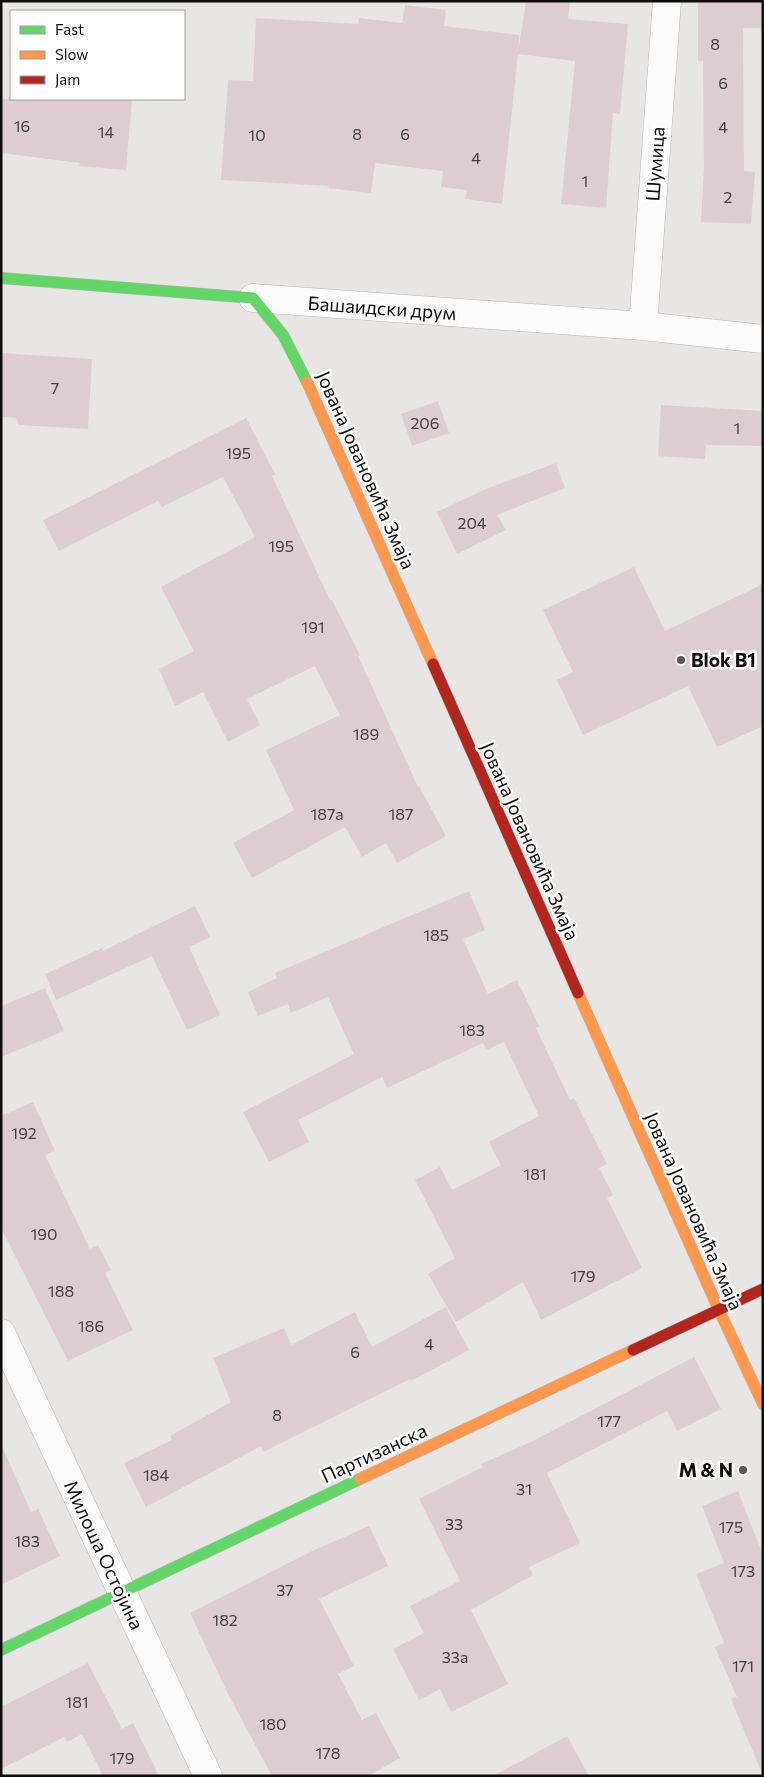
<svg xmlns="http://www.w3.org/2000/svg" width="764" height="1777" font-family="Commissioner,sans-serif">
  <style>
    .building { fill: #deccd3 }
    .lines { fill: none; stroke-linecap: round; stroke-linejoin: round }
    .street-casing { stroke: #b6b4b4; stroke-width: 29 }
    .fast-casing { stroke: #b6b4b4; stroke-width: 12 }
    .slow-casing { stroke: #b6b4b4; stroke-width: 12 }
    .jam-casing { stroke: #b6b4b4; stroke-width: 12 }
    .street { stroke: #fbfbfb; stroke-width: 28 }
    .fast { stroke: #63d668; stroke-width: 11 }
    .slow { stroke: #ff974d; stroke-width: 11 }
    .jam { stroke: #b3261e; stroke-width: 11 }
    .poi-dot { fill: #5a5958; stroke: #fff; stroke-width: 2 }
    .labels { text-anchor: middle; stroke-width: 5; stroke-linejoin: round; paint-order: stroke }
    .number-label { font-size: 16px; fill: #423d3e }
    .street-label { font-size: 19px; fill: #0e0d0c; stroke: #fff }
    .poi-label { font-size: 19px; font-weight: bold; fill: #0e0d0c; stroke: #fff; text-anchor: start }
  </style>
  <rect width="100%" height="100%" fill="#e7e6e5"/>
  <path class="building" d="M526,1H570L568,19L628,24L620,114L613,113L606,208L561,204L575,61L518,54L502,204L465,199L467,190L441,187L443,171L375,163L371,193L328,188L329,186L221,180L228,80L253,81L256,18L358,24L359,18L402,23L405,5L446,10L444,26L519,35L518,53Z
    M698,1H763V28H743L744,171L755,172L751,224L701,222L704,168L703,61H698Z
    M1,99H132L126,170L79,166L80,163L1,153Z
    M1,353L92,359L88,429L19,425L16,418L1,417Z
    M438,401L449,433L412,446L401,414Z
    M661,405L763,411V446L706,445L705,459L658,456Z
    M246,418L275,474L272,476L330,600H332L360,655L358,656L418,787L419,786L446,836L397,863L386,843L362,857L345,827L252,878L233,843L294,810L266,750L340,715L315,666L247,699L260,725L228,742L203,692L175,706L159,669L194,651L161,587L255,537L223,477L162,507L158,501L59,551L43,520Z
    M556,463L565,488L497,515L506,530L457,554L437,512L486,489Z
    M634,567L665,631L763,584V726L717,747L688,686L583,735L557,680L573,672L543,610Z
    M469,891L485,930L463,939L488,994L517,980L539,1026L536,1028L570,1100L574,1098L607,1164L599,1168L613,1195L607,1198L642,1268L541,1320L523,1282L456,1322L428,1274L455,1258L415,1180L440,1167L452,1190L501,1165L489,1142L539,1116L504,1042L486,1050L483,1043L387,1088L382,1077L298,1120L309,1142L269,1162L243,1112L354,1054L328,997L291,1013L288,1004L258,1016L248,992L277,978L275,973Z
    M195,906L210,937L189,947L220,1015L187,1030L152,956L56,1000L45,974L102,948L103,951Z
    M45,988L64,1031L1,1057V1006Z
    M33,1102L55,1151L45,1155L90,1249L98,1245L111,1270L105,1273L133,1330L68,1361L1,1228V1116Z
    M446,1307L469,1350L411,1381L410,1379L263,1452L261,1446L146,1507L124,1463L172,1440L170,1436L231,1402L213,1358L284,1328L291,1345L355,1312L372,1347Z
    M694,1357L721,1409L677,1431L667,1411L547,1473L580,1543L529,1567L533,1575L471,1610L508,1684L451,1712L440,1689L419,1700L393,1649L424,1633L410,1606L460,1581L419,1499L483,1467L481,1464L531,1442Z
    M1,1444L31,1512L38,1509L60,1556L1,1585Z
    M738,1491L763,1555V1776L731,1699L737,1697L715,1647L724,1643L696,1574L724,1563L702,1506Z
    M369,1526L388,1566L319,1599L354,1666L338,1674L362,1720L376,1713L400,1758L368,1776H272L228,1694L190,1613L310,1552Z
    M88,1663L122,1729L133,1723L159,1776H103L82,1734L67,1742L64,1737L1,1769V1707Z
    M567,1736L589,1776H493Z"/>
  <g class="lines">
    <defs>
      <path id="street" d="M253,298L643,326L763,339
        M643,326L667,1
        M1,1333L208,1776"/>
      <path id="fast" d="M1,278L253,298L283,335L307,382
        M1,1650L360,1479"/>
      <path id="slow" d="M307,382L433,664
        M578,993L719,1310L763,1404
        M360,1479L633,1350"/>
      <path id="jam" d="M433,664L578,993
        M633,1350L763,1289"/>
    </defs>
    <use href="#street" class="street-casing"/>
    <use href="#fast" class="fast-casing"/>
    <use href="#slow" class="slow-casing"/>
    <use href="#jam" class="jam-casing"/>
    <use href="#street" class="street"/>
    <use href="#fast" class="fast"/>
    <use href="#slow" class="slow"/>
    <use href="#jam" class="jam"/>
  </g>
  <g class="poi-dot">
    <circle cx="681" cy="660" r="5"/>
    <circle cx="743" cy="1470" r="5"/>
  </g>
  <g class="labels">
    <g class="number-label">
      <text x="715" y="50">8</text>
      <text x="723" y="89">6</text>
      <text x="22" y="132">16</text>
      <text x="723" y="133">4</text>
      <text x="106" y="138">14</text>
      <text x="357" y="140">8</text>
      <text x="405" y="140">6</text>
      <text x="257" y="141">10</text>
      <text x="476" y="164">4</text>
      <text x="585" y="187">1</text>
      <text x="728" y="203">2</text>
      <text x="55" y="394">7</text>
      <text x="425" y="429">206</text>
      <text x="737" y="434">1</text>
      <text x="238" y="459">195</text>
      <text x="472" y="529">204</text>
      <text x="281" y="552">195</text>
      <text x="313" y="633">191</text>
      <text x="366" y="740">189</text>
      <text x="327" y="820">187a</text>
      <text x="401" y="820">187</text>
      <text x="436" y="941">185</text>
      <text x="472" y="1036">183</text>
      <text x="24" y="1139">192</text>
      <text x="535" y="1180">181</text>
      <text x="44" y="1240">190</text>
      <text x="583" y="1282">179</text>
      <text x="61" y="1297">188</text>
      <text x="91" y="1332">186</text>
      <text x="429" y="1350">4</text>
      <text x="355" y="1358">6</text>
      <text x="277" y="1421">8</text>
      <text x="609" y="1427">177</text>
      <text x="156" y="1481">184</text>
      <text x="524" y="1495">31</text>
      <text x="454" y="1530">33</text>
      <text x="731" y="1533">175</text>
      <text x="27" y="1547">183</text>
      <text x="743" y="1577">173</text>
      <text x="285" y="1596">37</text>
      <text x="225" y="1626">182</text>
      <text x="455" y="1663">33a</text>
      <text x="743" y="1672">171</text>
      <text x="77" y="1708">181</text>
      <text x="273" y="1730">180</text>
      <text x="328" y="1759">178</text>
      <text x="122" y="1764">179</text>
    </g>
    <g class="street-label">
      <text transform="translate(655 164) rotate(-86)" y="7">Шумица</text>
      <text transform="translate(382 308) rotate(4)" y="7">Башаидски друм</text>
      <text transform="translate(366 470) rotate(66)" y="7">Јована Јовановића Змаја</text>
      <text transform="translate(530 841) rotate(66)" y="7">Јована Јовановића Змаја</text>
      <text transform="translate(694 1211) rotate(66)" y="7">Јована Јовановића Змаја</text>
      <text transform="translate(374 1453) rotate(-25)" y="7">Партизанска</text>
      <text transform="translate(104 1555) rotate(65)" y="7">Милоша Остојина</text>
    </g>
    <g class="poi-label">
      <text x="691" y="667">Blok B1</text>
      <text x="733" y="1477" text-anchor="end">M &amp; N</text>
    </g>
  </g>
  <rect width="764" height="1777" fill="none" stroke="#0e0d0c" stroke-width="5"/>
  <rect x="10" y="10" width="175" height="90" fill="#ffffff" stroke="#9f9e9e"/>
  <rect x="20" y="26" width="25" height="8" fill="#63d668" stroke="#9f9e9e"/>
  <text x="55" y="35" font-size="15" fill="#0e0d0c">Fast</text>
  <rect x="20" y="51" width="25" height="8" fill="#ff974d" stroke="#9f9e9e"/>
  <text x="55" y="60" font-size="15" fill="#0e0d0c">Slow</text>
  <rect x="20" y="76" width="25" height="8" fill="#b3261e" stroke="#9f9e9e"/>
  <text x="55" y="85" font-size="15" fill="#0e0d0c">Jam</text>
</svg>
